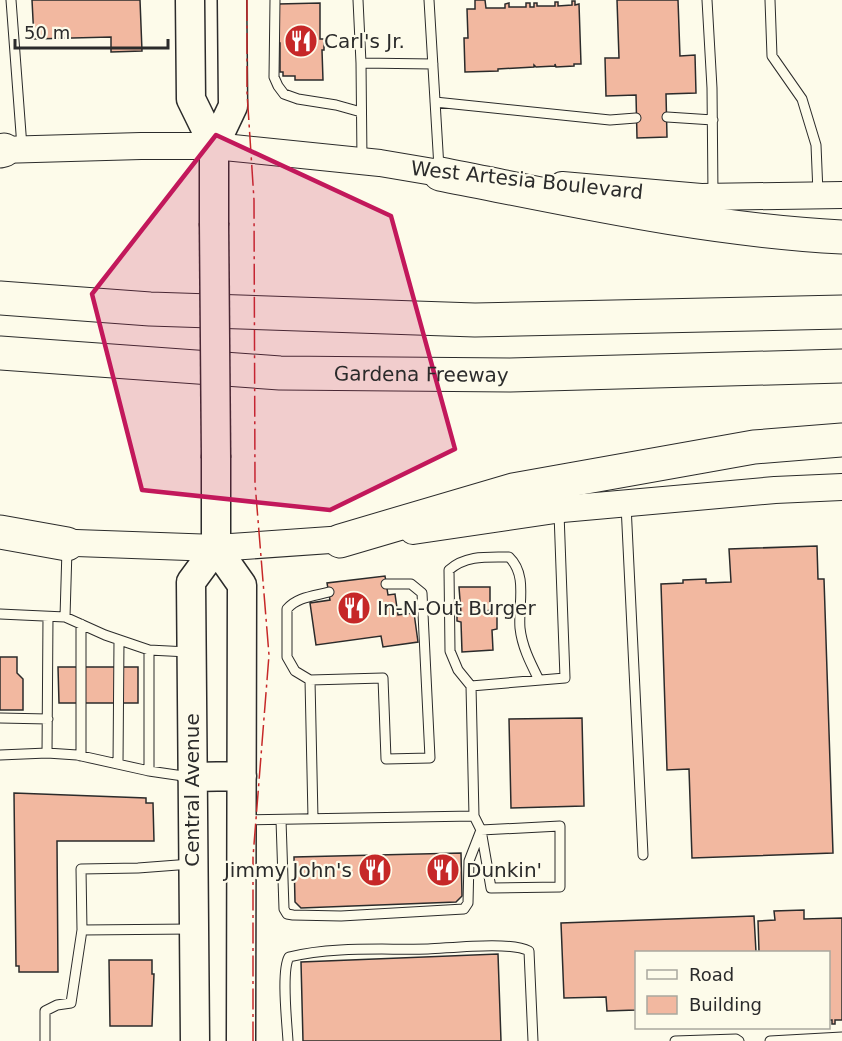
<svg xmlns="http://www.w3.org/2000/svg" width="842" height="1041" font-family="'DejaVu Sans',sans-serif">
  <style>
    .building { fill: #f2b8a0; stroke: #2b2b2b; stroke-width: 1.5 }
    .lines { fill: none; stroke-linecap: round; stroke-linejoin: round }
    .service-casing { stroke: #2b2b2b; stroke-width: 11 }
    .secondary-casing { stroke: #2b2b2b; stroke-width: 28 }
    .primary-casing { stroke: #2b2b2b; stroke-width: 31 }
    .motorway-casing { stroke: #2b2b2b; stroke-width: 35 }
    .service { stroke: #fdfbea; stroke-width: 9 }
    .secondary { stroke: #fdfbea; stroke-width: 26 }
    .primary { stroke: #fdfbea; stroke-width: 28 }
    .motorway { stroke: #fdfbea; stroke-width: 33 }
    .primary-bridge-casing { stroke: #2b2b2b; stroke-width: 31; stroke-linecap: butt }
    .primary-bridge { stroke: #fdfbea; stroke-width: 28 }
    .power { stroke: #c62828; stroke-width: 1.5; stroke-dasharray: 21 4.5 3 4.5; stroke-linecap: butt }
    .marked { fill: #c2185b; fill-opacity: 0.2; stroke: #c2185b; stroke-width: 4.5; stroke-linejoin: round }
    .labels { text-anchor: middle; stroke-width: 4.5; stroke-linejoin: round; paint-order: stroke }
    .poi-label { font-size: 20px; fill: #2b2b2b; stroke: #fdfbea; text-anchor: start }
    .street-label { font-size: 20px; fill: #2b2b2b; stroke: #fdfbea }
  </style>
  <rect width="100%" height="100%" fill="#fdfbea"/>
  <path class="building" d="M32,0H140L142,51L111,52V37L34,39Z
    M475,0H485L486,8H505V4L509,3V7H526V3H530V7H534V3H537V6H555V2H558V6L572,5V1H575V5L579,4L581,64H574V66L556,67L555,64V66L536,67L534,65V67L498,69V71L465,72L464,38H468L467,9H475Z
    M617,0H678L680,56L695,55L696,93L666,94L667,137L637,138L636,95L606,96L605,58H619Z
    M320,3V39H324V50H322L323,80H295V76H283V72H280V43H278V4Z
    M817,546L818,579H824L833,853L692,858L689,769L667,770L661,584L683,583V580L706,579V583L731,582L729,549Z
    M385,576L388,595L395,594L398,615L414,613L418,642L383,647L381,636L316,645L310,603L330,600L327,583Z
    M459,587H490V610L485,611V615L497,614V629L492,630L493,650L462,652L461,622L457,621V614L461,613Z
    M0,657H17V673L23,679V710H0Z
    M58,667H138V703H59Z
    M582,718L584,806L511,808L509,719Z
    M14,793L146,798V803H153L154,841H57L58,972H19V966H16Z
    M461,853L462,896L456,902L301,908L295,902L294,857Z
    M804,910V919L842,918V1020H835V1024H832V1020H828V952H759L758,921L775,920L774,911Z
    M754,916L756,952H636V1010L607,1011L606,997L564,998L561,923Z
    M498,954L501,1041H303L301,962Z
    M109,960H152V974H154L152,1026H110Z"/>
  <g class="lines">
    <defs>
      <path id="service" d="M11,0L22,147
        M275,0L274,77L278,86L284,94L298,99L336,105L361,112
        M358,0L361,63L433,64
        M429,0L439,168
        M707,0L712,88L713,194
        M770,0L772,56L802,99L816,145L818,193
        M361,63L362,160
        M435,102L610,120L636,118
        M667,117L713,120
        M626,505L643,855
        M0,614L65,617L67,549
        M65,617L105,635L149,650L188,652
        M81,624V756
        M149,650V771
        M310,680L295,671L287,657V609C297,597 314,596 329,592
        M471,686L458,670L450,651L449,570C466,555 487,557 509,557C528,575 518,604 520,628C522,647 531,664 539,680
        M0,718L48,719
        M47,753L48,617
        M0,755L47,753L77,755L149,771L190,777
        M118,764L119,640
        M474,816L471,686L565,678L559,513
        M313,818L310,680L383,678L386,759L430,758L422,593L411,584H386
        M244,820L474,816L481,830L491,888L560,887V826L481,830
        M281,820L284,909L287,914L293,915L341,916L464,909L468,903L469,861L481,830
        M191,864L138,868L81,869L82,930L192,929
        M45,1041V1011L57,1005L71,1003L82,930
        M288,1041C287,1023 281,971 289,957C333,946 382,950 428,949C452,948 510,941 529,951L533,1041
        M675,1041L736,1039L739,1041
        M770,1041L842,1037"/>
      <path id="secondary" d="M0,150L141,146H214L380,163L457,176
        M562,185L701,197L842,195
        M413,531L562,509L775,490L842,487
        M48,542L216,548L359,538"/>
      <path id="primary" d="M190,0L191,99L214,146V223
        M214,146L233,106L232,0
        M216,458V548L242,585L241,1041
        M192,777L242,776
        M195,1041L191,582L216,548"/>
      <g id="motorway">
        <path d="M0,151L4,150"/>
        <path d="M440,174C573,200 706,230 842,237"/>
        <path d="M0,298L150,309L475,320L842,312"/>
        <path id="s1" d="M0,353L280,373L510,375L842,366"/>
        <path d="M0,532L67,544"/>
        <path d="M340,541L513,490L754,447L842,440"/>
      </g>
    </defs>
    <use href="#service" class="service-casing"/>
    <use href="#secondary" class="secondary-casing"/>
    <use href="#primary" class="primary-casing"/>
    <use href="#motorway" class="motorway-casing"/>
    <use href="#service" class="service"/>
    <use href="#secondary" class="secondary"/>
    <use href="#primary" class="primary"/>
    <use href="#motorway" class="motorway"/>
    <defs>
      <path id="primary-bridge" d="M214,223L216,458"/>
    </defs>
    <use href="#primary-bridge" class="primary-bridge-casing"/>
    <use href="#primary-bridge" class="primary-bridge"/>
    <path class="power" d="M247,0V92L254,200L255,483L269,655L253,857V1041"/>
  </g>
  <path class="marked" d="M216,135L391,216L455,449L330,510L142,490L92,294Z"/>
  <defs>
    <symbol id="restaurant-disc" viewBox="-11 -11 22 22"><circle r="9.5" fill="#c62828" stroke="#fdfbea"/><path d="M-5-6h1v4h1v-4h1v4h1v-4h1v5L-1.5 .5V6h-2V.5L-5-1ZM5-6V6H3V1.5H1.5Q1.5-4 5-6Z" fill="#fff"/></symbol>
  </defs>
  <g fill-rule="evenodd">
    <use href="#restaurant-disc" x="282" y="22" width="38" height="38"/>
    <use href="#restaurant-disc" x="335" y="589" width="38" height="38"/>
    <use href="#restaurant-disc" x="356" y="851" width="38" height="38"/>
    <use href="#restaurant-disc" x="424" y="851" width="38" height="38"/>
  </g>
  <g class="labels">
    <g class="poi-label">
      <text x="324" y="48">Carl's Jr.</text>
      <text x="377" y="615">In-N-Out Burger</text>
      <text x="352" y="877" text-anchor="end">Jimmy John's</text>
      <text x="466" y="877">Dunkin'</text>
    </g>
    <g class="street-label">
      <text transform="translate(527 180) rotate(6)" y="7">West Artesia Boulevard</text>
      <text dy="7" stroke="none"><textPath href="#s1" startOffset="422">Gardena Freeway</textPath></text>
      <text transform="translate(192 790) rotate(-90)" y="7">Central Avenue</text>
    </g>
  </g>
  <rect x="635" y="951" width="195" height="78" fill="#fdfbea" stroke="#a9a89e" stroke-width="1.5"/>
  <rect x="647" y="970" width="30" height="9" fill="#fdfbea" stroke="#a9a89e" stroke-width="1.5"/>
  <text x="689" y="981" font-size="18" fill="#2b2b2b">Road</text>
  <rect x="647" y="996" width="30" height="18" fill="#f2b8a0" stroke="#a9a89e" stroke-width="1.5"/>
  <text x="689" y="1011" font-size="18" fill="#2b2b2b">Building</text>
  <path d="M15 39v9h153v-9" fill="none" stroke="#2b2b2b" stroke-width="3"/>
  <text x="24" y="39" font-size="18" fill="#2b2b2b" stroke="#fdfbea" stroke-width="4.5" paint-order="stroke">50 m</text>
</svg>
